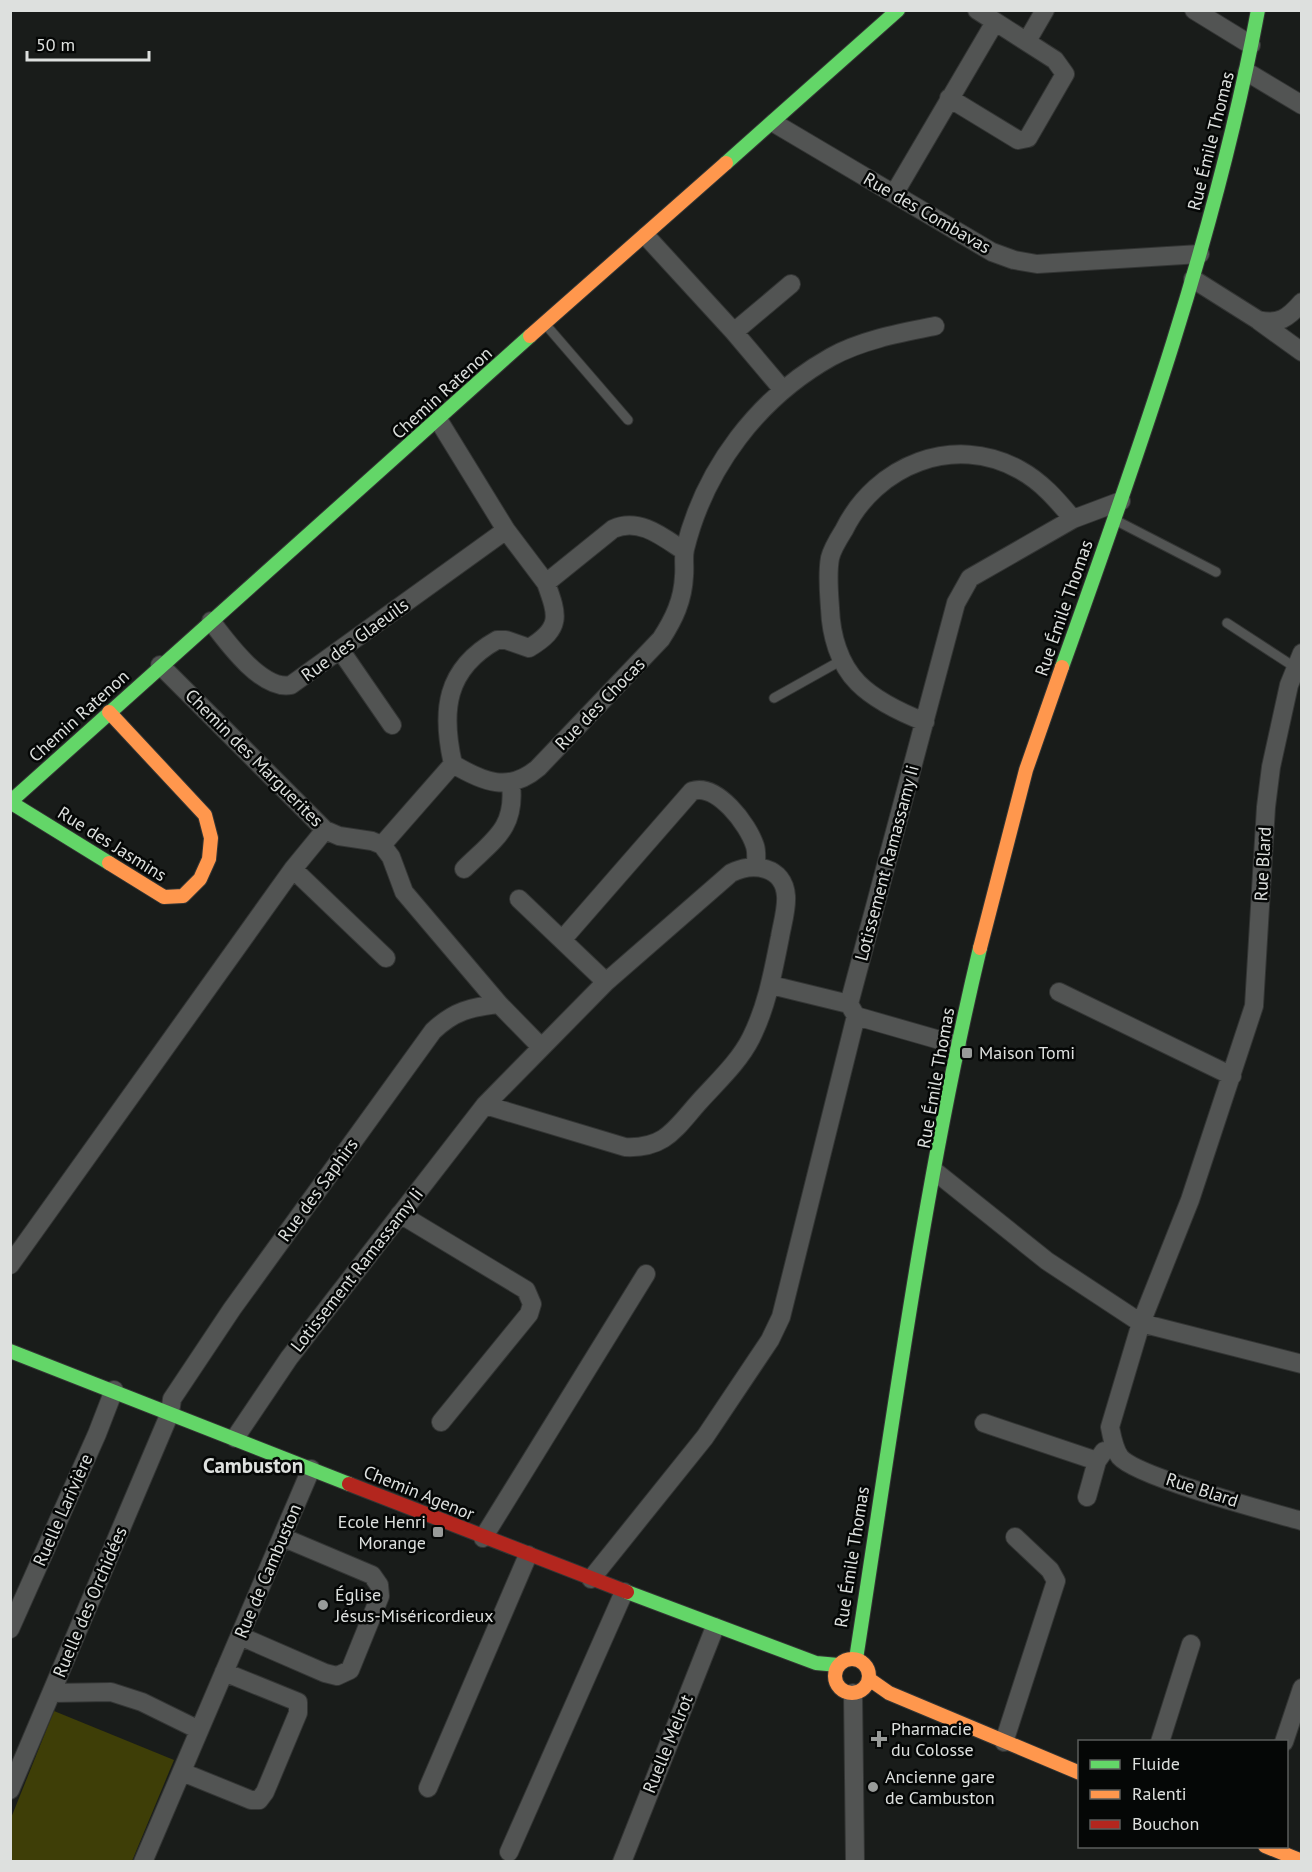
<svg xmlns="http://www.w3.org/2000/svg" width="1312" height="1872" font-family="'PT Sans',sans-serif">
  <style>
    .green { fill: #3e3e07 }
    .lines { fill: none; stroke-linecap: round; stroke-linejoin: round }
    .lane-casing { stroke: #333534; stroke-width: 11 }
    .street-casing { stroke: #333534; stroke-width: 20 }
    .fast-casing { stroke: #333534; stroke-width: 16 }
    .slow-casing { stroke: #333534; stroke-width: 16 }
    .jam-casing { stroke: #333534; stroke-width: 16 }
    .lane { stroke: #525453; stroke-width: 9 }
    .street { stroke: #525453; stroke-width: 18 }
    .fast { stroke: #63d668; stroke-width: 14 }
    .slow { stroke: #ff974d; stroke-width: 14 }
    .jam { stroke: #b3261e; stroke-width: 14 }
    .poi-dot { fill: #989b99; stroke: #050706; stroke-width: 2 }
    .labels { text-anchor: middle; stroke-width: 5; stroke-linejoin: round; paint-order: stroke }
    .street-label { font-size: 18px; fill: #dde0de; stroke: #050706 }
    .poi-label { font-size: 18px; fill: #dde0de; stroke: #050706; text-anchor: start }
    .quarter-label { font-size: 21px; font-weight: bold; fill: #dde0de; stroke: #050706 }
  </style>
  <rect width="100%" height="100%" fill="#191c1a"/>
  <path class="green" d="M54,1711L174,1760L132,1861H11V1818Z"/>
  <g class="lines">
    <defs>
      <path id="lane" d="M546,325L628,420
        M1117,521L1216,572
        M1227,623L1296,668
        M774,698L842,660"/>
      <path id="street" d="M1194,10L1251,45
        M1027,41L1045,10
        M1247,72L1302,105
        M949,98L1018,140L1028,138L1065,74L1055,60L977,10
        M774,123L992,252L1014,260L1037,264L1200,254
        M894,194L995,22
        M646,236L734,332L783,390
        M1193,279L1258,320C1279,325 1288,318 1302,302
        M1259,321L1302,352
        M734,332L791,284
        M439,421L506,530L546,583
        M211,621C226,641 262,691 291,685L506,530
        M341,651L392,725
        M1302,653L1289,685L1271,767L1266,807L1254,1006L1190,1200L1141,1323L1110,1427C1112,1437 1114,1449 1120,1457C1137,1477 1270,1512 1302,1521
        M160,665L325,830L339,836L372,841L382,845L391,857L404,892L499,1004L541,1047
        M925,722C902,713 876,701 858,683C839,664 831,635 830,608C829,593 827,574 830,558C832,549 839,538 844,530C876,465 954,433 1020,470C1042,482 1057,500 1073,519
        M453,764C483,782 509,793 538,768L661,639C674,619 683,600 684,576C685,567 683,557 685,549C705,468 758,398 831,357C862,340 900,333 935,326
        M382,845L453,764C441,711 445,669 497,640H506L529,648C562,628 558,616 546,583L613,529C639,517 663,537 684,551
        M293,869L386,958
        M464,869C493,840 516,829 511,784
        M519,899L606,982
        M562,940L692,791C717,783 748,824 755,846C757,852 756,859 756,865
        M771,985L849,1004L856,1016L957,1045
        M1059,992L1232,1076
        M849,1004L956,603L970,578L1073,519L1121,501
        M937,1173L1047,1261L1141,1323L1302,1364
        M400,1214L526,1290L532,1304L529,1314L441,1422
        M10,1265L293,869L325,830
        M984,1423L1097,1461
        M235,1438L289,1358L485,1105L606,982L731,873C753,862 784,866 786,896C787,909 782,925 780,937C773,972 767,1006 751,1038C739,1062 717,1082 699,1102C675,1129 665,1149 625,1147L485,1105
        M1087,1497L1097,1461L1104,1451
        M483,1538L646,1274
        M591,1579L705,1437L770,1340L781,1317L856,1016
        M10,1629L97,1434L114,1390
        M240,1636L325,1673L337,1676L350,1670L380,1596L379,1585L372,1575L282,1537
        M52,1693L111,1692L142,1702L199,1730
        M853,1693L855,1862
        M1004,1742L1056,1581L1050,1570L1015,1537
        M1160,1742L1191,1644
        M1284,1742L1302,1688
        M182,1772L251,1800H259L265,1792L298,1713V1702L224,1672
        M428,1788L528,1555
        M10,1790L170,1413L172,1399L232,1309L433,1031C454,1011 471,1007 499,1004
        M509,1852L624,1592
        M143,1862L311,1469
        M622,1862L715,1627"/>
      <path id="fast" d="M726,163L898,10
        M1062,667C1139,452 1216,235 1258,10
        M109,863L10,802L530,336
        M10,1351L349,1484
        M627,1592L816,1663L838,1665
        M856,1659C893,1422 924,1182 980,948"/>
      <path id="slow" d="M530,336L726,163
        M109,712L205,815L211,838L209,859L200,879L183,896L164,897L109,863
        M980,948L1026,770L1062,667
        M835 1676a17 17 0 1 1 34 0a17 17 0 1 1-34 0Z
        M869,1679L889,1693L1080,1773
        M1265,1846L1302,1861"/>
      <path id="jam" d="M349,1484L627,1592"/>
    </defs>
    <use href="#lane" class="lane-casing"/>
    <use href="#street" class="street-casing"/>
    <use href="#fast" class="fast-casing"/>
    <use href="#slow" class="slow-casing"/>
    <use href="#jam" class="jam-casing"/>
    <use href="#lane" class="lane"/>
    <use href="#street" class="street"/>
    <use href="#fast" class="fast"/>
    <use href="#slow" class="slow"/>
    <use href="#jam" class="jam"/>
  </g>
  <g class="poi-dot">
    <rect x="961" y="1047" width="12" height="12" rx="3"/>
    <rect x="432" y="1526" width="12" height="12" rx="3"/>
    <circle cx="323" cy="1605" r="6"/>
    <path d="M876 1730h6v6h6v6h-6v6h-6v-6h-6v-6h6z"/>
    <circle cx="873" cy="1787" r="6"/>
  </g>
  <g class="labels">
    <g class="street-label">
      <text transform="translate(1211 141) rotate(-76)" y="6">Rue Émile Thomas</text>
      <text transform="translate(927 213) rotate(30)" y="6">Rue des Combavas</text>
      <text transform="translate(442 393) rotate(-42)" y="6">Chemin Ratenon</text>
      <text transform="translate(1064 608) rotate(-71)" y="6">Rue Émile Thomas</text>
      <text transform="translate(355 640) rotate(-36)" y="6">Rue des Glaeuils</text>
      <text transform="translate(600 704) rotate(-46)" y="6">Rue des Chocas</text>
      <text transform="translate(79 716) rotate(-42)" y="6">Chemin Ratenon</text>
      <text transform="translate(254 758) rotate(45)" y="6">Chemin des Marguerites</text>
      <text transform="translate(112 844) rotate(32)" y="6">Rue des Jasmins</text>
      <text transform="translate(887 863) rotate(-75)" y="6">Lotissement Ramassamy Ii</text>
      <text transform="translate(1263 864) rotate(-87)" y="6">Rue Blard</text>
      <text transform="translate(936 1078) rotate(-80)" y="6">Rue Émile Thomas</text>
      <text transform="translate(318 1190) rotate(-54)" y="6">Rue des Saphirs</text>
      <text transform="translate(357 1270) rotate(-52)" y="6">Lotissement Ramassamy Ii</text>
      <text transform="translate(1202 1490) rotate(18)" y="6">Rue Blard</text>
      <text transform="translate(419 1493) rotate(22)" y="6">Chemin Agenor</text>
      <text transform="translate(63 1510) rotate(-66)" y="6">Ruelle Larivière</text>
      <text transform="translate(852 1557) rotate(-81)" y="6">Rue Émile Thomas</text>
      <text transform="translate(268 1571) rotate(-67)" y="6">Rue de Cambuston</text>
      <text transform="translate(90 1602) rotate(-67)" y="6">Ruelle des Orchidées</text>
      <text transform="translate(668 1744) rotate(-68)" y="6">Ruelle Melrot</text>
    </g>
    <g class="poi-label">
      <text x="979" y="1059">Maison Tomi</text>
      <text x="426" y="1528" text-anchor="end">Ecole Henri<tspan x="426" dy="21">Morange</tspan></text>
      <text x="335" y="1601">Église<tspan x="335" dy="21">Jésus-Miséricordieux</tspan></text>
      <text x="891" y="1735">Pharmacie<tspan x="891" dy="21">du Colosse</tspan></text>
      <text x="885" y="1783">Ancienne gare<tspan x="885" dy="21">de Cambuston</tspan></text>
    </g>
    <g class="quarter-label">
      <text x="253" y="1473">Cambuston</text>
    </g>
  </g>
  <rect width="1312" height="1872" fill="none" stroke="#dde0de" stroke-width="24"/>
  <rect x="1078" y="1740" width="210" height="108" fill="#050706" stroke="#5b5e5c" stroke-width="1.5"/>
  <rect x="1090" y="1760" width="30" height="9" fill="#63d668" stroke="#5b5e5c" stroke-width="1.5"/>
  <text x="1132" y="1770" font-size="18" fill="#dde0de">Fluide</text>
  <rect x="1090" y="1790" width="30" height="9" fill="#ff974d" stroke="#5b5e5c" stroke-width="1.5"/>
  <text x="1132" y="1800" font-size="18" fill="#dde0de">Ralenti</text>
  <rect x="1090" y="1820" width="30" height="9" fill="#b3261e" stroke="#5b5e5c" stroke-width="1.5"/>
  <text x="1132" y="1830" font-size="18" fill="#dde0de">Bouchon</text>
  <path d="M27 51v9h122v-9" fill="none" stroke="#dde0de" stroke-width="3"/>
  <text x="36" y="51" font-size="18" fill="#dde0de" stroke="#050706" stroke-width="4.5" paint-order="stroke">50 m</text>
</svg>
